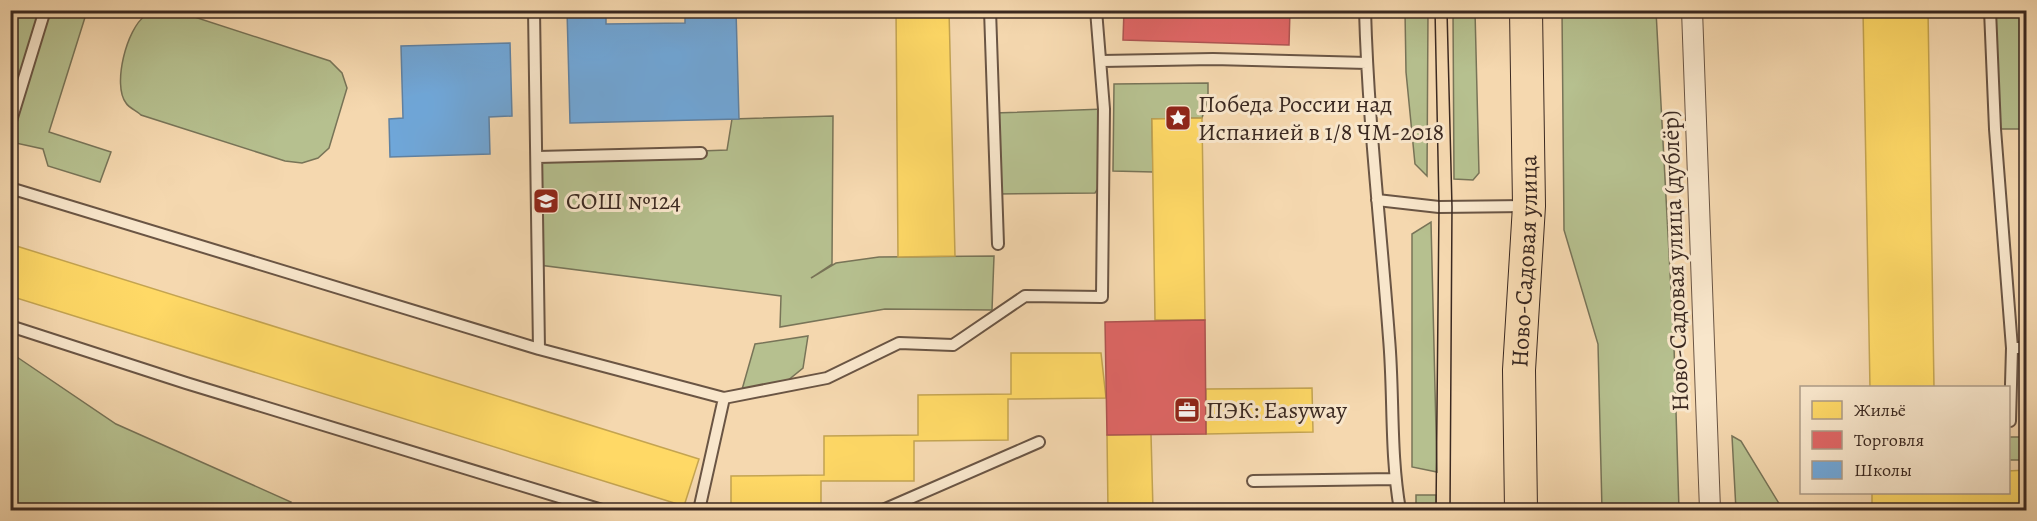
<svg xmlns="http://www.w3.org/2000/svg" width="2037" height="521" font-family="Alegreya,serif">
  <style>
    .green { fill: #b6c08f; stroke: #787458; stroke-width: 1.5 }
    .homes { fill: #ffd966; stroke: #c4a451; stroke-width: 1.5 }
    .shops { fill: #e06666; stroke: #ae5451; stroke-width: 1.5 }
    .schools { fill: #6fa8dc; stroke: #5f82a4; stroke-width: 1.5 }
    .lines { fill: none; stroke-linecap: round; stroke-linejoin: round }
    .service-casing { stroke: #6a5544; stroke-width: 14 }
    .minor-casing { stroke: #6a5544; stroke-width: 22 }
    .primary-casing { stroke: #3b2921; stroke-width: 34 }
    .service { stroke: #f8e6cb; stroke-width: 10 }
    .minor { stroke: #f8e6cb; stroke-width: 20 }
    .primary { stroke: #f5d8af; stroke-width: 32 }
    .tram { stroke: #3b2921; stroke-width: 1.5 }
    .labels { text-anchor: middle; stroke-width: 6; stroke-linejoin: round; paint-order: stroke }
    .poi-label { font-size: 24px; fill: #3b2921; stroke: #f8e6cb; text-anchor: start }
    .street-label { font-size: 24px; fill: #3b2921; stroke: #f8e6cb }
  </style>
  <rect width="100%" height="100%" fill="#f5d8af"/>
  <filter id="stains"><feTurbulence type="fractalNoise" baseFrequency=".00333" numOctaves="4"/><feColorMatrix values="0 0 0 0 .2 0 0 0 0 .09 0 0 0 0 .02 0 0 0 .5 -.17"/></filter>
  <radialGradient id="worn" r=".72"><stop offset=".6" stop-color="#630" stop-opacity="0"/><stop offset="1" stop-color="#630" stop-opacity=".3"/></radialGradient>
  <path class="green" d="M10,11H87L49,132L111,152L100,182L48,166L43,149L11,142Z
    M159,11H176L330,61L342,73L347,88L329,148L318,158L302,163L285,161L141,115C137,111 129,108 126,103C112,85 127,28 145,16C149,13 155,12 159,11Z
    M1405,11H1428L1427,176L1415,164L1406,72Z
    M1453,11H1475L1479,173L1473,180L1454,179Z
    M1562,11H1656L1674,346L1679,510H1602L1598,344L1564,230Z
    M1990,11H2026V129H1995Z
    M1208,83V99L1202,118L1152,119L1153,172L1113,171L1114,84Z
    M1104,109L1103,181L1095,193L996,194L994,113Z
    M833,116L832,264L811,278L836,263L879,257L994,256L992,310L885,309L780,327L781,296L539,265L538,157L727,150L732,119Z
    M1431,222L1437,472L1412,467V234Z
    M808,336L803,368L771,394L741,393L755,344Z
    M11,353L116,424L291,502L286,510H11Z
    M1732,436L1741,441L1783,510H1736Z
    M2025,437L2026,460H2009V437Z
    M1416,495H1436V510H1416Z"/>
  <path class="homes" d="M896,10H949L955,256L898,257Z
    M1863,10H1928L1934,388H1870Z
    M1202,118L1205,320H1155L1152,119Z
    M10,244L699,459L684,506L10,296Z
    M1011,353H1101L1106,398L1008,399V440L914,441V481H821V510H731V476L824,475V436L918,435V395L1011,394Z
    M1312,388L1313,432L1206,434V389Z
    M1151,434L1153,510H1108L1107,435Z
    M2026,470V510H1872V492H2008V471Z"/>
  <path class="shops" d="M1124,10H1290L1289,45L1123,40Z
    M1205,320L1206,434L1107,435L1105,322Z"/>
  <path class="schools" d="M567,10H606V24L685,23V10H736L739,119L570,123Z
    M510,43L512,116L489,117L490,154L390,157L389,119L403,118L401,46Z"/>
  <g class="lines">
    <defs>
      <path id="service" d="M534,10L539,349
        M990,10L998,244
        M1365,10C1368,120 1381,229 1389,338C1394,395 1390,453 1400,510
        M1990,10L1995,129L2012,348H2026
        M1102,61L1213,59L1367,63
        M10,124L45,10
        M538,157L701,153
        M10,188L539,349L724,398L827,378L899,343L953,345L1025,296L1102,297L1104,109L1096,10
        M1377,200L1439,207L1526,206
        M10,326L186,383L602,510
        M2010,421L2012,348
        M1253,481L1395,479
        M699,510L724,398
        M883,510L1039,442"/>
      <path id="minor" d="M1692,10L1710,510"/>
      <g id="primary">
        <path id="s1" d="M1521,510L1519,370L1529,206L1526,10"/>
      </g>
    </defs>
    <use href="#service" class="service-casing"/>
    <use href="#minor" class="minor-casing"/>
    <use href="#primary" class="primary-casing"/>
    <use href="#service" class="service"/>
    <use href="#minor" class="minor"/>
    <use href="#primary" class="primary"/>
    <path class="tram" d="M1435,10L1439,207L1436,510
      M1447,10L1452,207L1450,510"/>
  </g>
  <defs>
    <symbol id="sight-square" viewBox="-11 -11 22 22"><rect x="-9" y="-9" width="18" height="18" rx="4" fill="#8f2418" stroke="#f8e6cb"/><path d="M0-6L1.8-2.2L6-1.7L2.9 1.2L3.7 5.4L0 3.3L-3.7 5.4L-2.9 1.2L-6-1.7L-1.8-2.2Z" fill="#fff"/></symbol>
    <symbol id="school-square" viewBox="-11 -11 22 22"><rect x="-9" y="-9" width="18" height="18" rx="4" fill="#8f2418" stroke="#f8e6cb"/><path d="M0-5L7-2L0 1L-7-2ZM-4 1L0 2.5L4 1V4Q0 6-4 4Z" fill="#fff"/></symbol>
    <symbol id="office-square" viewBox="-11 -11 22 22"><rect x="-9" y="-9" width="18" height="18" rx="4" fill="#8f2418" stroke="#f8e6cb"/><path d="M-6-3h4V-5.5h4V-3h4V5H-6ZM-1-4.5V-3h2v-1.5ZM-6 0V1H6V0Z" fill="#fff"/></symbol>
  </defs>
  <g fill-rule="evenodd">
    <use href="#sight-square" x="1163" y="103" width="30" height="30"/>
    <use href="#school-square" x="531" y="186" width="30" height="30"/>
    <use href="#office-square" x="1172" y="395" width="30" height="30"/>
  </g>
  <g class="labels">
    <g class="poi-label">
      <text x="1198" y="112">Победа России над<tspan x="1198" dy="28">Испанией в 1/8 ЧМ-2018</tspan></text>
      <text x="566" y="209">СОШ №124</text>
      <text x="1206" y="418">ПЭК: Easyway</text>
    </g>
    <g class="street-label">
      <text dy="8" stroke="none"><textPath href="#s1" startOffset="249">Ново-Садовая улица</textPath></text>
      <text transform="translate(1675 261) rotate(-92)" y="8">Ново-Садовая улица (дублёр)</text>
    </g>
  </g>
  <rect width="2037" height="521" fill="none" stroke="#f5d8af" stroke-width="36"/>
  <rect x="12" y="12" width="2013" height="497" fill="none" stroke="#3b2921" stroke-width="3"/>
  <rect x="18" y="18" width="2001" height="485" fill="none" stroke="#3b2921" stroke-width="1.5"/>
  <rect x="1800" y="386" width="210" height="108" fill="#f8e6cb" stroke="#ac9a87" stroke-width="1.5"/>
  <rect x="1812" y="401" width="30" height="18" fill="#ffd966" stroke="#ac9a87" stroke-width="1.5"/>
  <text x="1854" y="416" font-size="18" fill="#3b2921">Жильё</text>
  <rect x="1812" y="431" width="30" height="18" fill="#e06666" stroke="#ac9a87" stroke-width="1.5"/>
  <text x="1854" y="446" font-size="18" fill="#3b2921">Торговля</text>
  <rect x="1812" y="461" width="30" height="18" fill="#6fa8dc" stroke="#ac9a87" stroke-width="1.5"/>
  <text x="1854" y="476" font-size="18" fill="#3b2921">Школы</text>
  <rect width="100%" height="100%" filter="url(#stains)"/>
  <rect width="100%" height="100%" fill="url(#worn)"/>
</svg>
